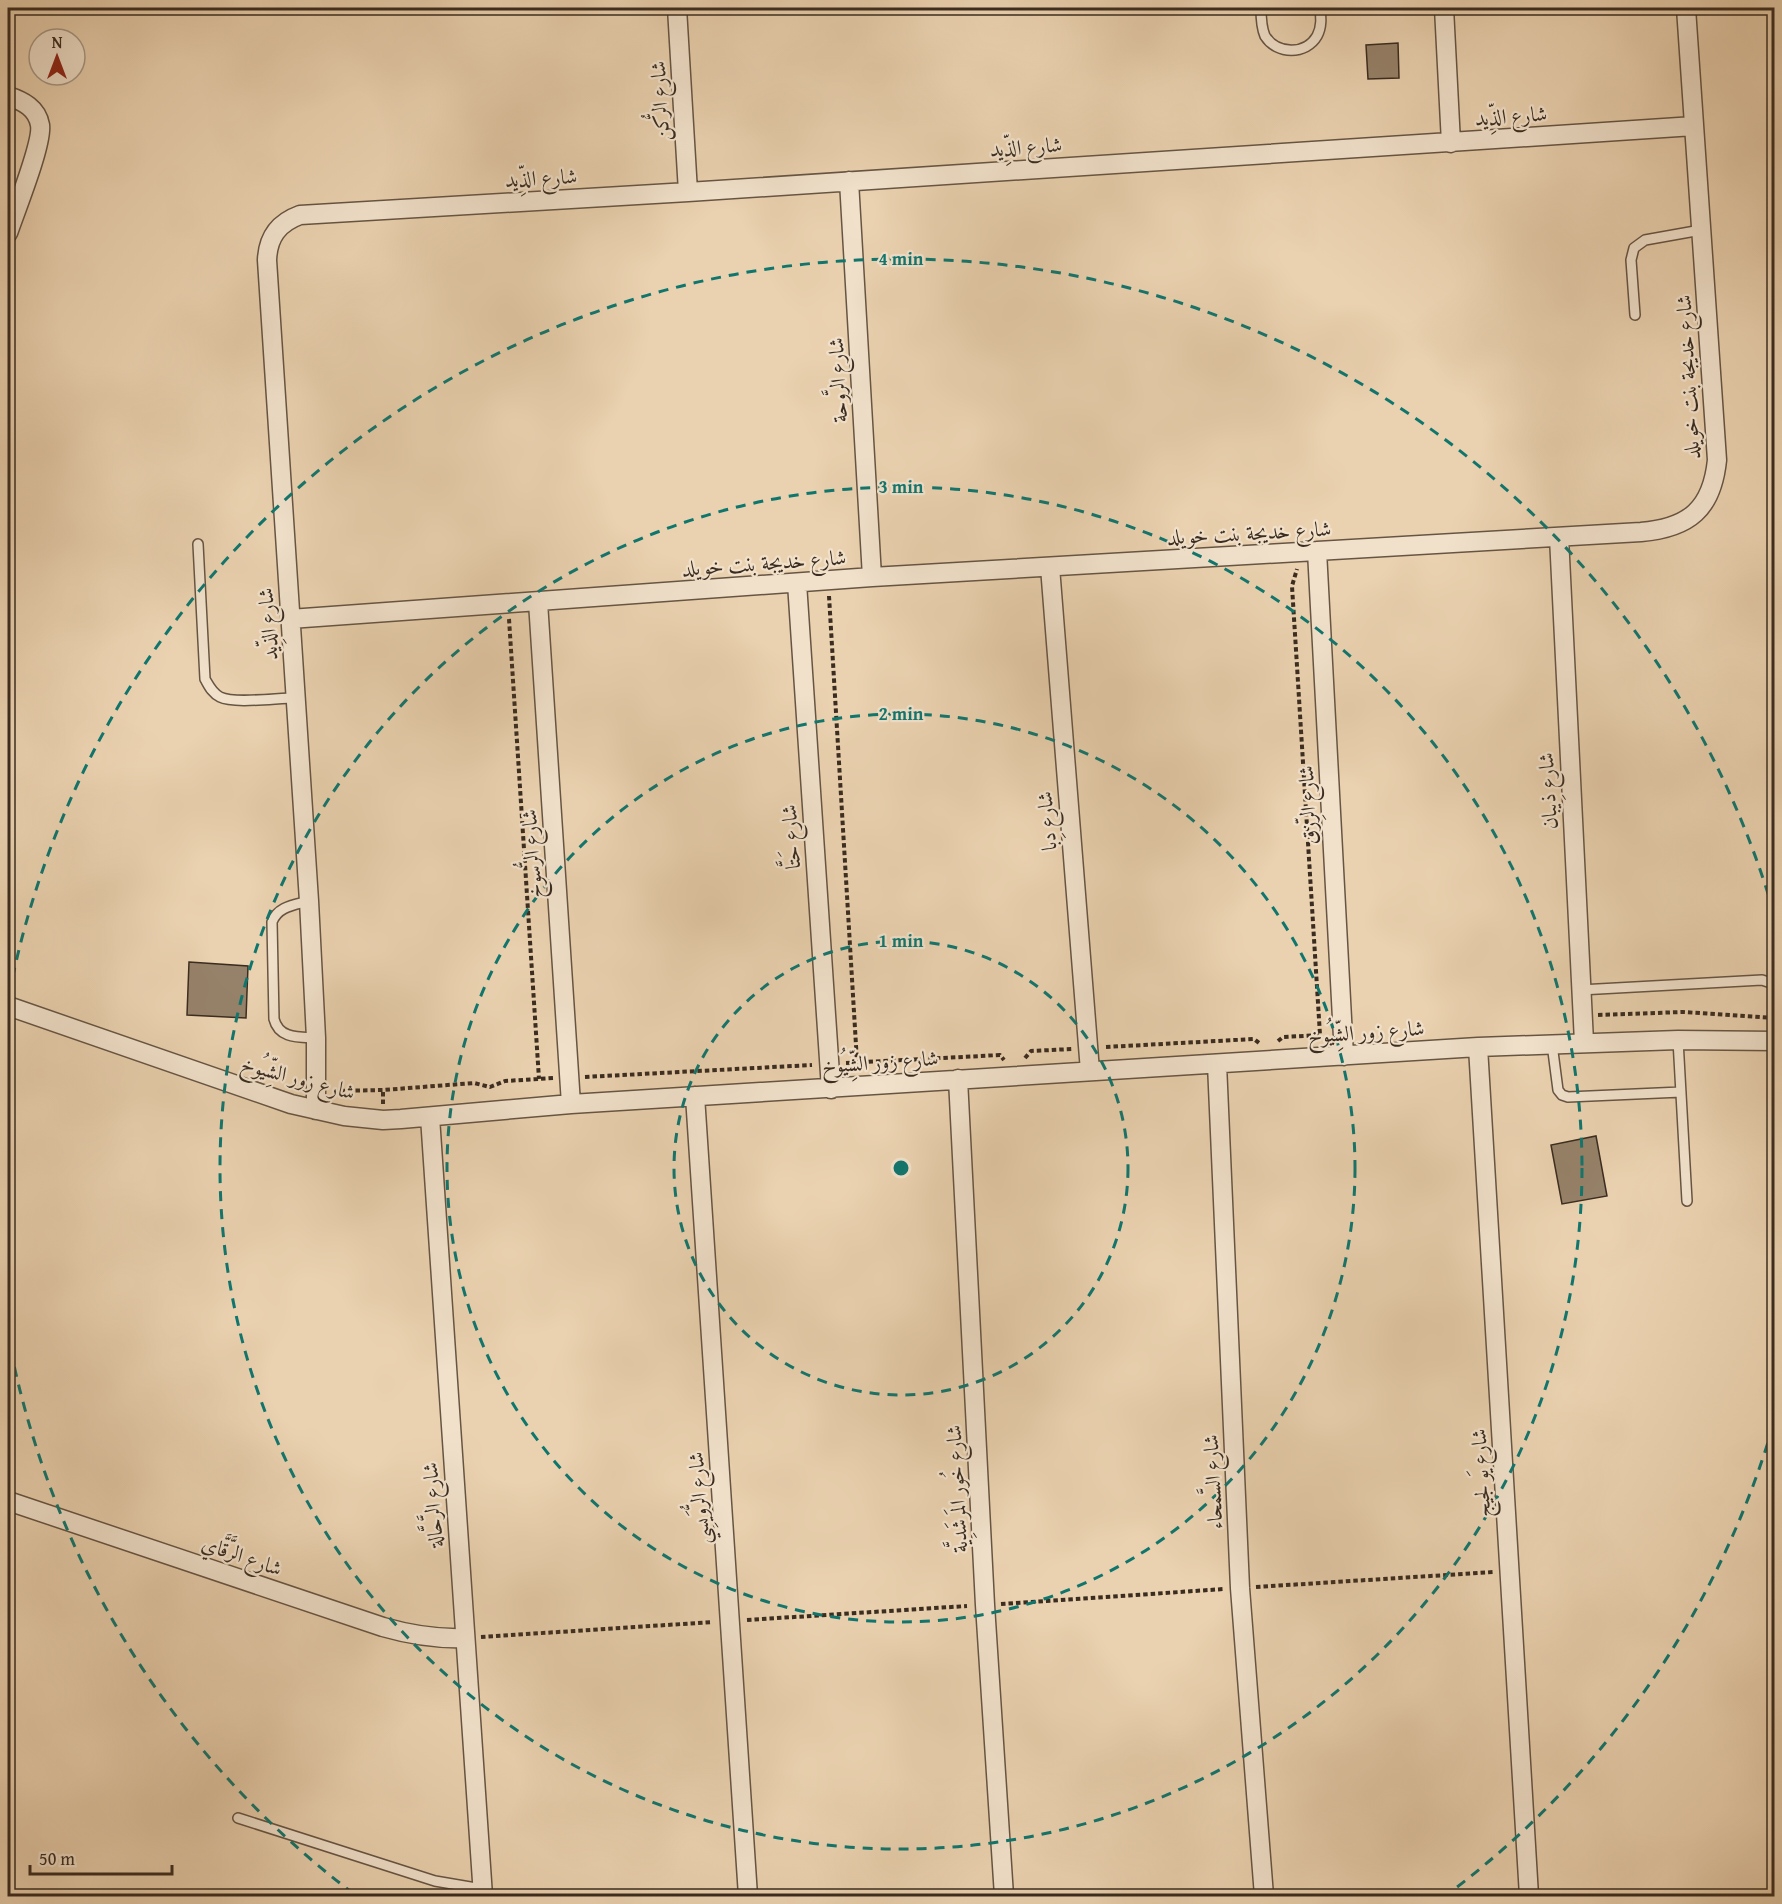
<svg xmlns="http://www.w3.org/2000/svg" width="1782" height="1904" font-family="'Gentium Book Plus',Amiri,serif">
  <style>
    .building { fill: #96826a; stroke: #3a2c20; stroke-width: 1.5 }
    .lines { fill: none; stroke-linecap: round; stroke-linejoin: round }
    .service-casing { stroke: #654; stroke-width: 12 }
    .minor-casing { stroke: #654; stroke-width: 21 }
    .path { stroke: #3a2c20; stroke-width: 4; stroke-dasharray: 4.5 3; stroke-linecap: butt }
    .service { stroke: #f1e1cb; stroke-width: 9 }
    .minor { stroke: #f1e1cb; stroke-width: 18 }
    .ring { fill: none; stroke: #0f766e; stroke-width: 3; stroke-dasharray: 10 8 }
    .labels { text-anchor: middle; stroke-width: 4.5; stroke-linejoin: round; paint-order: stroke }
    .street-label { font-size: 21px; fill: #3a2c20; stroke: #f1e1cb }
    .centre { fill: #0f766e; stroke: #f1e1cb; stroke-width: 3 }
    .ring-label { font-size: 18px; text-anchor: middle; font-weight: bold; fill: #0f766e; stroke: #f1e1cb; stroke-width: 4.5; stroke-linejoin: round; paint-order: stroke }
  </style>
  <rect width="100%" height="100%" fill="#ead1af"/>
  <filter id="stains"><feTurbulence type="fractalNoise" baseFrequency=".00333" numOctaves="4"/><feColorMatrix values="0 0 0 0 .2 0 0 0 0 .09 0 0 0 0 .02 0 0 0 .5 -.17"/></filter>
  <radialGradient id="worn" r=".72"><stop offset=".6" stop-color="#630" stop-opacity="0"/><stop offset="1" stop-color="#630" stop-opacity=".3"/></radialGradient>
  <path class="building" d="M1398,43L1399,78L1368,79L1366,45Z
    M189,962L248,966L246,1018L187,1015Z
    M1596,1136L1607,1196L1562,1204L1551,1145Z"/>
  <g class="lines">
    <defs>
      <path id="service" d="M1261,8C1261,17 1261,27 1265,36C1277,55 1306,55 1317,36C1322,27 1321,17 1320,8
        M1635,315L1631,260L1634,248L1645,240L1701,230
        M198,544L205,679C209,686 212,693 220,697C234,704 277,698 295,698
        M309,901C295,905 278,906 272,922L274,1019C279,1039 299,1037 316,1038
        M1580,990L1762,980L1774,984
        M1678,1040L1687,1201
        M1552,1044L1558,1090L1562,1095L1568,1097L1681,1092
        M238,1818L435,1881L482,1889"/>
      <path id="minor" d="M677,8L688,192
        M1444,8L1451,143
        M8,96C23,101 37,108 40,125C43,143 15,212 8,233
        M849,181L872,577
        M1559,537L1584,1042
        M1317,551L1344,1056
        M1050,567L1090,1071
        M797,583L831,1089
        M538,602L571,1104
        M290,619L872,577L1641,532C1689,528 1712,509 1717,460L1686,8
        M8,1006L291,1104L344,1116L383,1120L401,1119L571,1104L1478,1047L1678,1040L1774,1041
        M1478,1047L1529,1896
        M1217,1064L1240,1588L1264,1896
        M958,1079L985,1605L1004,1896
        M695,1096L748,1896
        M316,1110V1038L309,901L267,260C268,237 278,223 300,215L688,192L1694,126
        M430,1117L483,1896
        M8,1501L383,1627C411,1635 436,1639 464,1638"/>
    </defs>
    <use href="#service" class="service-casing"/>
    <use href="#minor" class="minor-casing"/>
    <path class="path" d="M829,596L857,1062
      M509,619L539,1079
      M1598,1015L1683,1012L1774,1018
      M1278,1041L1283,1037L1320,1035L1292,586L1297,569
      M1106,1047L1254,1039L1259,1043
      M1025,1058L1031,1051L1072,1049
      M846,1063L1000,1055L1004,1060
      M585,1077L812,1065
      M333,1091L383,1090L474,1083L490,1087L505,1081L554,1078
      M383,1104V1090
      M1256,1587L1494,1572
      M1001,1604L1224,1589
      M747,1620L967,1606
      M481,1637L713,1622"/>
    <use href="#service" class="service"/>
    <use href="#minor" class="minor"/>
  </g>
  <g class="ring">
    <circle cx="901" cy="1168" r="227"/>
    <circle cx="901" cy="1168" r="454"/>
    <circle cx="901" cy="1168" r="681"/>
    <path d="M1773 1426A909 909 0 0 1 1448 1894M354 1894A909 909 0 0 1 9 1341M9 995A909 909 0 0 1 1773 910"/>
  </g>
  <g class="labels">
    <g class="street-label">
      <text transform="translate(660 101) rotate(-93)" y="7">شارع الرُّكن</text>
      <text transform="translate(1511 116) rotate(-4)" y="7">شارع الذِّيد</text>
      <text transform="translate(1026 147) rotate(-4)" y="7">شارع الذِّيد</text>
      <text transform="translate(541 178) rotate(-3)" y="7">شارع الذِّيد</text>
      <text transform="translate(1688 377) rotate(-93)" y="7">شارع خديجة بنت خويلد</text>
      <text transform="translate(838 380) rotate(-93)" y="7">شارع الرَّوحة</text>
      <text transform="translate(1249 533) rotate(-3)" y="7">شارع خديجة بنت خويلد</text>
      <text transform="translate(764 563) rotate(-4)" y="7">شارع خديجة بنت خويلد</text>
      <text transform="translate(268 624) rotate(-94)" y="7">شارع الذِّيد</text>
      <text transform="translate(1548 791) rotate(-93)" y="7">شارع ذِيبان</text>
      <text transform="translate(1308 805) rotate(-93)" y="7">شارع الرِّزق</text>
      <text transform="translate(1047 821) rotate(-95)" y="7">شارع دِبا</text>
      <text transform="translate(791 837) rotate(-94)" y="7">شارع حَتَّا</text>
      <text transform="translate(532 854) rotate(-94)" y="7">شارع الرُّسوخ</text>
      <text transform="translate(1366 1032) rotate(-4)" y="7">شارع زور الشِّيُوخ</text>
      <text transform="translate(880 1062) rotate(-4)" y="7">شارع زور الشِّيُوخ</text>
      <text transform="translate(298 1078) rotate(15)" y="7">شارع زور الشِّيُوخ</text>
      <text transform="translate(1481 1473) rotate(-93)" y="7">شارع يَو لجيج</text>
      <text transform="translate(1213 1482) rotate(-93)" y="7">شارع السَّمحاء</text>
      <text transform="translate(957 1489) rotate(-93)" y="7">شارع خُور المَرشَدِيَّة</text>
      <text transform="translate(699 1498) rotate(-94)" y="7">شارع الرُّوَيسِي</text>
      <text transform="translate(433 1505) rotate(-94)" y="7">شارع الرَّحَّالة</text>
      <text transform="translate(242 1556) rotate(19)" y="7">شارع الرَّقَّاي</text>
    </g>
  </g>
  <circle cx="901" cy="1168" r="9" class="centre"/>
  <g class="ring-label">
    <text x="901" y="265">4 min</text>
    <text x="901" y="493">3 min</text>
    <text x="901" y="720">2 min</text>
    <text x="901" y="947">1 min</text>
  </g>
  <rect width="1782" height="1904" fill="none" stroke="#ead1af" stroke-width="30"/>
  <rect x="9" y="9" width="1764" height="1886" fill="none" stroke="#3a2c20" stroke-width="3"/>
  <rect x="15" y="15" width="1752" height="1874" fill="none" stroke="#3a2c20" stroke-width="1.5"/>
  <g transform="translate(57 57)"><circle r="28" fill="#f1e1cb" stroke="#a89987" stroke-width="1.5"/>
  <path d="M0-4.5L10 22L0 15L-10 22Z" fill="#8f2418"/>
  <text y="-9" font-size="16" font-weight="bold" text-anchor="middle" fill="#3a2c20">N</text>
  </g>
  <path d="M30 1865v9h142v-9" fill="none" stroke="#3a2c20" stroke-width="3"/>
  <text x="39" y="1865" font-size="18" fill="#3a2c20" stroke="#f1e1cb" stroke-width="4.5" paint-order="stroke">50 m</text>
  <rect width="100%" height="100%" filter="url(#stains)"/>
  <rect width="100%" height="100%" fill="url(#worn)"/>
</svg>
